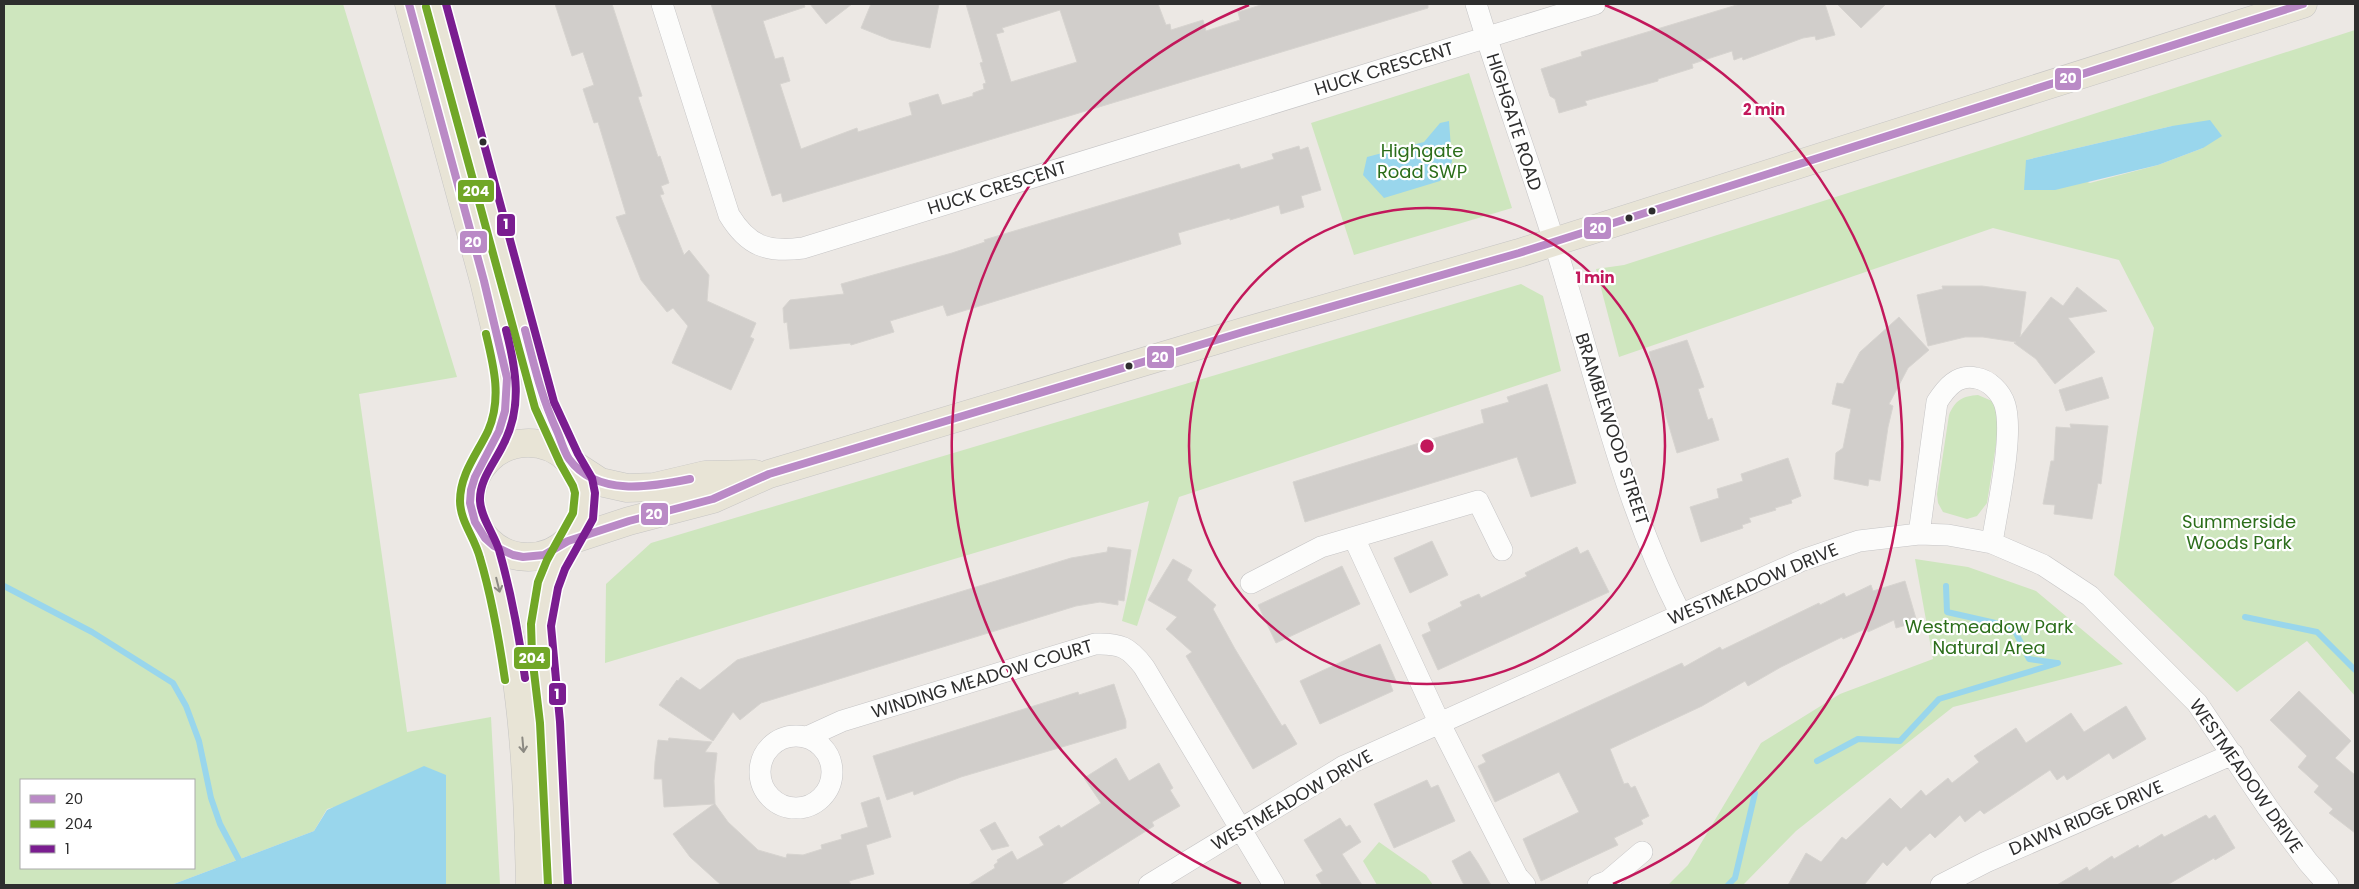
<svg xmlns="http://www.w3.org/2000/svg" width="2359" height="889" font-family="Poppins,sans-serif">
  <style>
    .green { fill: #cee6be; fill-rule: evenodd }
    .water { fill: #99d6ec }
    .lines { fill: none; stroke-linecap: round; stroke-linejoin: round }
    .stream { stroke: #99d6ec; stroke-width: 6 }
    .building { fill: #d1cecb; stroke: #d7d4d0; fill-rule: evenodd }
    .minor-casing { stroke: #c5c4c5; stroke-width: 22 }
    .major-casing { stroke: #c6c5c4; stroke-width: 29 }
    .minor { stroke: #fcfcfb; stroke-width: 21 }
    .major { stroke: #e8e4d6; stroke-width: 28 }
    .bus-1-casing { stroke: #fff; stroke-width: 11 }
    .bus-2-casing { stroke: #fff; stroke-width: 11 }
    .bus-3-casing { stroke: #fff; stroke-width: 11 }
    .bus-1 { stroke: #ba8ac6; stroke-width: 8 }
    .bus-2 { stroke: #71a727; stroke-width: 8 }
    .bus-3 { stroke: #7a1d90; stroke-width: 8 }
    .oneway { stroke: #8b8982 }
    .ring { fill: none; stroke: #c2185b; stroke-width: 2.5 }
    .bus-dot { fill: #2e2e2e; stroke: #fff; stroke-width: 2 }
    .labels { text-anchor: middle; stroke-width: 4.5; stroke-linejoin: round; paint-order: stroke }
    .street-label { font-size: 18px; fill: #2e2e2e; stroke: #fff }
    .park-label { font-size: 18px; fill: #2c6e1b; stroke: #fff }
    .centre { fill: #c2185b; stroke: #fff; stroke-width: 2.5 }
    .ring-label { font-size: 15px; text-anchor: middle; font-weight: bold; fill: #c2185b; stroke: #fff; stroke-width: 4.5; stroke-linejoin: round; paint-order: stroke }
    .line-badge { stroke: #fff; stroke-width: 2 }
    .badge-label { font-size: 14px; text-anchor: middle; font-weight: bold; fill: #fff }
  </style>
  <rect width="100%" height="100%" fill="#ece8e4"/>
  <path class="green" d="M4,4H343L457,377L359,394L407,732L491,717L500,885H446V776L327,809L314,831L171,885H4ZM21,780H194V868H21Z
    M2355,30V696L2307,641L2237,692L2114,575L2154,328L2119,260L1993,228L1619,357L1596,269L1624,265ZM2172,126L2203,148L2158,165L2090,183L2026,160Z
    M1469,73L1512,208L1354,255L1311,123Z
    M1521,284L1543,296L1561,371L1179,497L1137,626L1122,621L1149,501L605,663L606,584L651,543Z
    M1978,395L1992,401L2000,419L1987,503L1977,516L1967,519L1943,512L1938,503L1937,494L1949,415C1955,400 1963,396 1978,395Z
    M1915,559L1968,567L2036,591L2123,664L1953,707L1796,831L1743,885H1668L1688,865L1761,743L1840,694L1933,659Z
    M1379,842L1426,875L1433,885H1377L1363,861Z"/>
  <path class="water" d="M2210,120L2222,136L2203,148L2158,165L2055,190H2024L2026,160L2172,126Z
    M1449,121L1452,162L1440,181L1384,198L1363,175L1367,157L1424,142L1440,123Z
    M424,766L446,775V885H171L314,831L327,810Z"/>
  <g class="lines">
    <path class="stream" d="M4,586L92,632L173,683L186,706L199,741L211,798L220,824L239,860
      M1946,586L1947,612L2013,627L2029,659L2057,663
      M2245,617L2317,632L2355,670
      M1817,761L1858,739L1900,741L1939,699L2058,663
      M1728,885L1735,878L1755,793"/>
  </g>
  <path class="building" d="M555,4H612L642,96L638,97L658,157L660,156L669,183L661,186L664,194L660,195L684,255L689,250L709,275L707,301L756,323L750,337L754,339L731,390L672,363L688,326L673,308L667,312L641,280L616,217L626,214L598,122L594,123L583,89L594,85L583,52L572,56Z
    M711,4H804L805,7L763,21L775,59L783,57L790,81L780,84L801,149L857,128L858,132L912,115L909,103L938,94L942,105L973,96V93L984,89L983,84L986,83L980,63L983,62L966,4H1158L1166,25L1170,24L1171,30L1203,20L1206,31L1240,20L1238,12L1264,4H1428V8L783,202L781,193L772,196ZM1060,10L1077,62L1011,82L996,34L1004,32L1002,28Z
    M810,4H852L826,24Z
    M871,4H939L930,48L891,40L861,28Z
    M1740,4H1825L1835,35L1816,40L1815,36L1803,38L1743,60L1742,57L1734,60L1732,51L1692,64L1693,68L1658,79V81L1585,101L1587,105L1559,113L1555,99L1550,96L1541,69L1582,56L1581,52Z
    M1837,4H1886L1861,28Z
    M1299,146L1300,150L1308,147L1321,190L1301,196L1304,207L1281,214L1279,205L1230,220V218L1178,233L1181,244L947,316L943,305L890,321L894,332L851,345L850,343L790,349L787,322L784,323L783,308L790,300L844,294L841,284L952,253L985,242L984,240L1239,164L1241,169L1274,159L1272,154Z
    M1942,286H1982L2026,292L2020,337L2051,297L2063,306L2077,287L2107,311L2068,318L2095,352L2055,384L2036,359L2014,343L2016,342L1983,337H1965L1928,346L1917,295L1943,289Z
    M1899,317L1929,350L1908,368L1889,404L1893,406L1888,427L1880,481L1869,479L1868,486L1834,479L1836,453L1843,448L1851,409L1832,404L1837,383L1843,384L1860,352Z
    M1687,340L1704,387L1698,389L1708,420L1712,418L1719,440L1677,453L1655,379L1649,352Z
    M2102,377L2109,398L2066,411L2059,390Z
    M1547,384L1576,483L1531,497L1517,457L1305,522L1293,482L1484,423L1481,410L1509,402L1507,397Z
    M2070,424L2108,426L2101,484L2098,483L2092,519L2054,514L2055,505L2043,504L2051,461H2054L2056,427L2071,428Z
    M1788,458L1801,496L1791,500L1792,503L1775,508L1776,510L1749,518L1751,522L1742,525L1743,528L1701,542L1690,507L1719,498L1717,489L1743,481L1741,474Z
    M1432,541L1448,575L1410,593L1394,558Z
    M1108,547L1131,550L1124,601L1118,600V605L1100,602L1076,606L761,703L740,720L733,712L713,741L659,705L677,680L678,681L681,677L700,690L737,660L1071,558L1107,552Z
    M1577,547L1580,554L1588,550L1609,592L1438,670L1422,635L1431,631L1428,623L1462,606L1460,602L1479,594L1481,598L1527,576L1525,573Z
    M1173,559L1192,570L1187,580L1216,605L1213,609L1235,649L1282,726L1285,724L1297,744L1253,769L1186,656L1192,652L1166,629L1177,617L1148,600Z
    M1342,566L1360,604L1276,643L1258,605Z
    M1905,581L1917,622L1896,628L1894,620L1868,632L1867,628L1843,639L1842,637L1781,667L1748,686L1745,681L1702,706L1610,749L1624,784L1628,783L1631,788L1635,786L1649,816L1641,820L1643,824L1614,838L1618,845L1541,881L1523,839L1579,812L1559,772L1495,802L1478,766L1486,762L1482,755L1682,663L1684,667L1720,647L1722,650L1819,603L1820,605L1844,593L1846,597L1871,585L1873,591Z
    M1380,644L1396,681L1390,683L1393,691L1320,724L1300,681Z
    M1114,684L1126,721V728L961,777L914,795L913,791L887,800L873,756L1056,699L1078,692L1079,695Z
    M2299,691L2351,741L2335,758L2355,775V833L2329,813L2333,809L2314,792L2319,786L2298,767L2307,756L2270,720Z
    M2126,706L2146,739L2113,759L2109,753L2067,780L2064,775L2057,780L2050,770L1984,814L1980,810L1965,822L1960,815L1935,838L1930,833L1910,851L1906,846L1887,866L1883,862L1864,885H1788L1806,853L1821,862L1842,837L1846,840L1890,798L1901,809L1921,790L1926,796L1948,778L1952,783L1979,762L1974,756L2016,728L2026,743L2071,713L2084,732Z
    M669,738L712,742L705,752L717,753L714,781L715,804L728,822L758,850L786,858L787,854L803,855L822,849L821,845L842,839L841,835L868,827L861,803L879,797L891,837L866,845L874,874L849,881L851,885H721L690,857L673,834L714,804L664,807L662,779H654L655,762L658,740L668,741Z
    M1116,758L1129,781L1159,763L1173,788L1170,790L1180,806L1152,822L1154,826L1060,885H968L995,868L994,865L998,862L997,860L1012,851L1017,860L1044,845L1039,837L1059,825L1061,828L1101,803L1084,778Z
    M1427,780L1431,788L1438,785L1455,821L1394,848L1374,804Z
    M2206,815L2209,819L2215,815L2235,848L2215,860L2214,858L2167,885H2057L2087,867L2089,871L2112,856L2114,859L2138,845L2139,848L2162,834L2164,837Z
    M1340,818L1346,827L1350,825L1361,842L1342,854L1362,885H1322L1316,875L1323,871L1304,840Z
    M995,822L1009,846L992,850L980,830Z
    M1470,851L1478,863L1491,885H1464L1452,861Z"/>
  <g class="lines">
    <defs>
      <path id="minor" d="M662,4L729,215C748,246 767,253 803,248L1595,4
        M1476,4C1504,96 1539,188 1566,281C1600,393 1627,509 1680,613
        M1919,534L1937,402C1946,388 1957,374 1976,378C1989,380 2001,392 2005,405C2014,436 1997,509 1992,543
        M1354,538L1439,722L1517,876L1525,885
        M1251,583L1321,547L1478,501L1502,550
        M760 772a36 36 0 1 1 72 0a36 36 0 1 1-72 0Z
        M807,737L842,721L1095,644C1120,643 1129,647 1144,667L1274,885
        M1149,885L1344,766L1803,560L1859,541L1919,534L1948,535L1992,543L2043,565L2090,596L2197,703L2268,808L2308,862L2328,885
        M1598,885L1608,881L1642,852
        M1941,885L1986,862L2233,754"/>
      <path id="major" d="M409,4L484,281L507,378L505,411L499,431L485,461
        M436,4L545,405L569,459
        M471 500a57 57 0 1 1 114 0a57 57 0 1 1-114 0Z
        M574,465L600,482L627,488L654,487L705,475L755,474
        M485,538C493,566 501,594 507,623C525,709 528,798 530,885
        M568,541L629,521L713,499L769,474L1243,332L1519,253L2303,4
        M558,885L550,722L542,654L541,625L548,585L568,541"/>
    </defs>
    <use href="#minor" class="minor-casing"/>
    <use href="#major" class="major-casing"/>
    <use href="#minor" class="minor"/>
    <use href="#major" class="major"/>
    <defs>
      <path id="bus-1" d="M409,4L484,281L507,378L505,411L499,431L475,477L471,490L470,503L475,522L485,538L494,546L513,555L523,557L544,555L568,541L629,521L713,499L769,474L1243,332L1519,253L2303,4
        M525,330C534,365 542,399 557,431C561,440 564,452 569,459C597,497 651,487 690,479"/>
      <path id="bus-2" d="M426,7L535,408L560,463L573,486L575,493L573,513L547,560L538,582L531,624L532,655L540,723L548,885
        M486,334C494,367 502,399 488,431C477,454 460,474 460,501C460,521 475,538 480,558C492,598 499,639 505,680"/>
      <path id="bus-3" d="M446,4L554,402L578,454L592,478L595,493L593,519L565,569L558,588L551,626L560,722L568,885
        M506,330C516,369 523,407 503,445C495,462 479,480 480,501C481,518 494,534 499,550C511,592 519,635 525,678"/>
    </defs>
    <use href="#bus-1" class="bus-1-casing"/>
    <use href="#bus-2" class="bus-2-casing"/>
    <use href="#bus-3" class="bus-3-casing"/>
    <use href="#bus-1" class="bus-1"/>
    <use href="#bus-2" class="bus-2"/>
    <use href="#bus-3" class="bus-3"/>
  </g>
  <defs><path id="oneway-shaft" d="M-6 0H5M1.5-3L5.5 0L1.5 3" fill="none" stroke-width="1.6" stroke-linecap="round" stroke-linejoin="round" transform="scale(1.25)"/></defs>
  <g class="oneway">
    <use href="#oneway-shaft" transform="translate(498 585) rotate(76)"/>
    <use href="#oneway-shaft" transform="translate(523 745) rotate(85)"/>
  </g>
  <g class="ring">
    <circle cx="1427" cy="446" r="238"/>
    <path d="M1241 884A476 476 0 0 1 1249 5M1605 5A476 476 0 0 1 1613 884"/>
  </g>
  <g class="bus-dot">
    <circle cx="483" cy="142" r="4.5"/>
    <circle cx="1652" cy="211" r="4.5"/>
    <circle cx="1629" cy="218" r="4.5"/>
    <circle cx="1129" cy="366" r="4.5"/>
  </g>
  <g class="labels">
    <g class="street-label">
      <text transform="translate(1384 69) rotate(-17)" y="6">HUCK CRESCENT</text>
      <text transform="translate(1514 122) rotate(72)" y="6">HIGHGATE ROAD</text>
      <text transform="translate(997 188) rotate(-17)" y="6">HUCK CRESCENT</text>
      <text transform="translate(1612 429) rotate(72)" y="6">BRAMBLEWOOD STREET</text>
      <text transform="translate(1753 584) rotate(-23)" y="6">WESTMEADOW DRIVE</text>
      <text transform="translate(982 679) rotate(-17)" y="6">WINDING MEADOW COURT</text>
      <text transform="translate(2246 776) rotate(55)" y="6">WESTMEADOW DRIVE</text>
      <text transform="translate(1292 800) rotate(-30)" y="6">WESTMEADOW DRIVE</text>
      <text transform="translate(2086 818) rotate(-23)" y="6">DAWN RIDGE DRIVE</text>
    </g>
    <g class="park-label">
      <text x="1422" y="157">Highgate<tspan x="1422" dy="21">Road SWP</tspan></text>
      <text x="2239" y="528">Summerside<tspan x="2239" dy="21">Woods Park</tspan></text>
      <text x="1989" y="633">Westmeadow Park<tspan x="1989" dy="21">Natural Area</tspan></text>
    </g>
  </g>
  <circle cx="1427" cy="446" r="8" class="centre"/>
  <g class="ring-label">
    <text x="1764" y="115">2 min</text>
    <text x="1595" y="283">1 min</text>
  </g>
  <g class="line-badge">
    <rect x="2054" y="67" width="28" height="24" rx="5" fill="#ba8ac6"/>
    <rect x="457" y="179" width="38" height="24" rx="5" fill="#71a727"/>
    <rect x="496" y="213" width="20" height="24" rx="5" fill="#7a1d90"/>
    <rect x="1583" y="216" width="29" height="24" rx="5" fill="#ba8ac6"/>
    <rect x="459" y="230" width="29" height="24" rx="5" fill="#ba8ac6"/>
    <rect x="1146" y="345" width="29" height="24" rx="5" fill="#ba8ac6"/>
    <rect x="640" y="502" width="29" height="24" rx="5" fill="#ba8ac6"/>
    <rect x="513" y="646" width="38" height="24" rx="5" fill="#71a727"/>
    <rect x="548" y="682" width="19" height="24" rx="5" fill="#7a1d90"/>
  </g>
  <g class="badge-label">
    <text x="2068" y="83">20</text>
    <text x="476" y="196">204</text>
    <text x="506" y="229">1</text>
    <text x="1598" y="233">20</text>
    <text x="473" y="247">20</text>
    <text x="1160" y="362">20</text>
    <text x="654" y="519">20</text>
    <text x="532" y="663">204</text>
    <text x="557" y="699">1</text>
  </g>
  <rect width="2359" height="889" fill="none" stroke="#2e2e2e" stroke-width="10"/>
  <rect x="20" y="779" width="175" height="90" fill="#ffffff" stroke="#ababab"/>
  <rect x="30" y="795" width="25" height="8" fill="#ba8ac6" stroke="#ababab"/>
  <text x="65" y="804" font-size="15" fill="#2e2e2e">20</text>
  <rect x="30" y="820" width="25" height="8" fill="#71a727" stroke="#ababab"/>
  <text x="65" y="829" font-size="15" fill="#2e2e2e">204</text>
  <rect x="30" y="845" width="25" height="8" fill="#7a1d90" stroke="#ababab"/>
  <text x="65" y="854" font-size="15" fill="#2e2e2e">1</text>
</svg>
